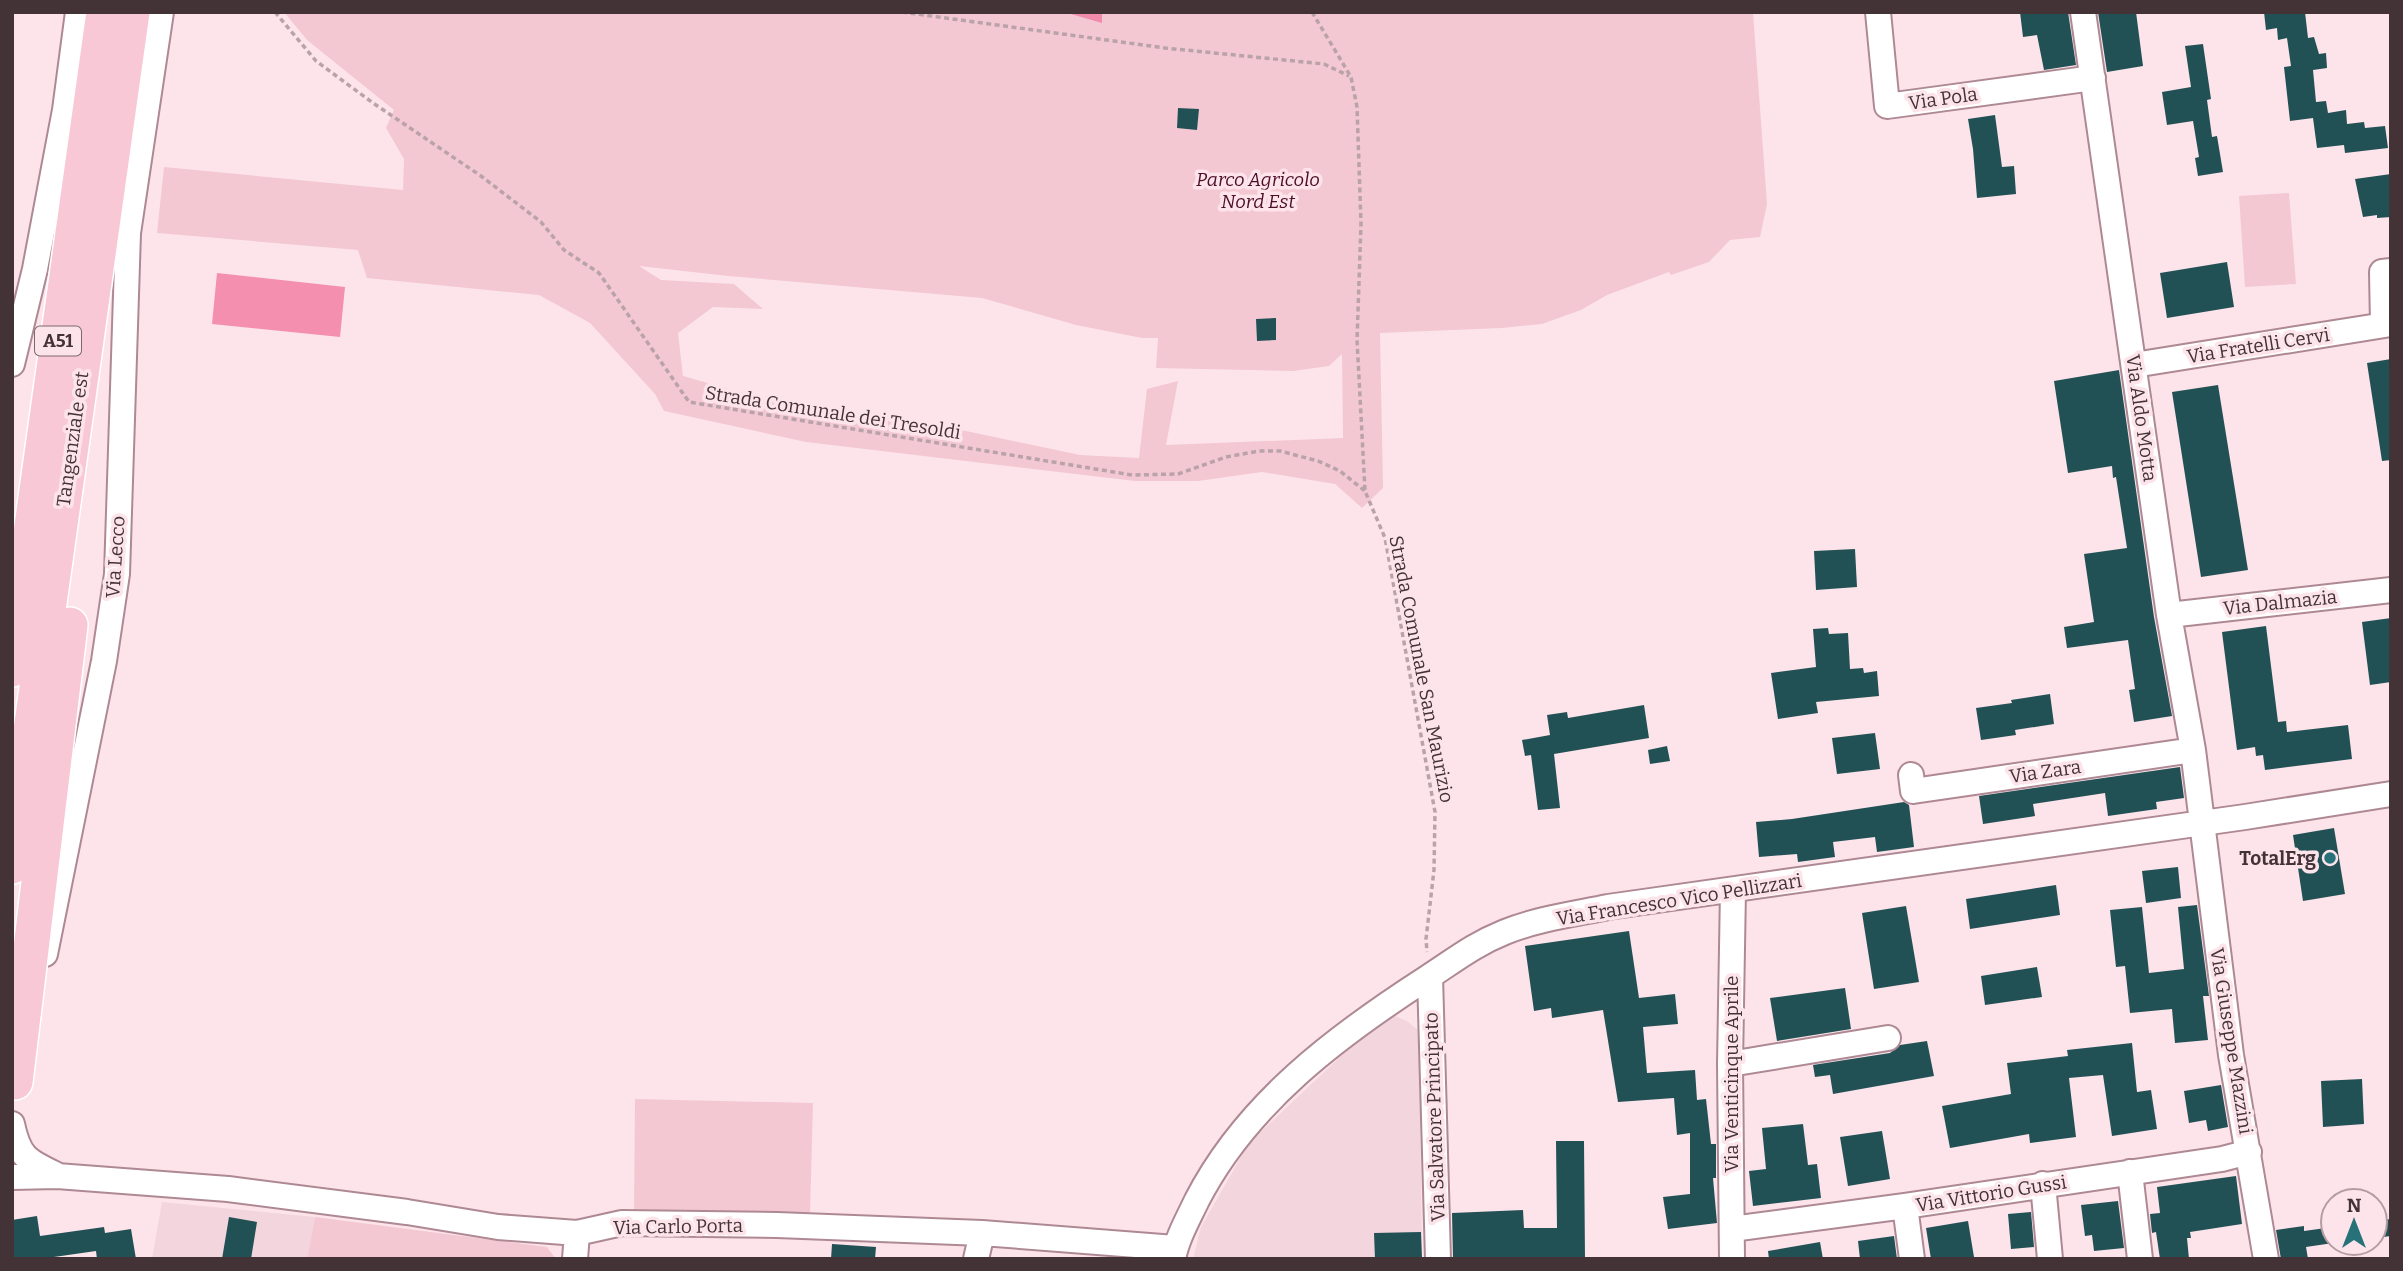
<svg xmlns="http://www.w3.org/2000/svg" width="2403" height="1271" font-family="Bitter,serif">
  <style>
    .built { fill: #f2d5dd }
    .green { fill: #f3c8d3; fill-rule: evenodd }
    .forest { fill: #f08bac }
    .water { fill: #f48fb0 }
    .building { fill: #225155 }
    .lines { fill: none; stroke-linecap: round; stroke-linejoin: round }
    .minor-casing { stroke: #ae8994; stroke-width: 28 }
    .highway-casing { stroke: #fff; stroke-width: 38 }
    .path { stroke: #b9a3a9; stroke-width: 3.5; stroke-dasharray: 5 3.5; stroke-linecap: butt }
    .minor { stroke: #fff; stroke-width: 24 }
    .highway { stroke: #f8c8d6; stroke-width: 35 }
    .poi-dot { fill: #277178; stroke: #fde4eb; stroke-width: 2.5 }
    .labels { text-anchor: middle; stroke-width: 7; stroke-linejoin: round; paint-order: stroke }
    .shield { fill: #fde4eb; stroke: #7b686d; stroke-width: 2 }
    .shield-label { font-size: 18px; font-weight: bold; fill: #433337 }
    .street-label { font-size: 19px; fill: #433337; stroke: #fde4eb }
    .park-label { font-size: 19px; font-style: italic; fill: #4c0e28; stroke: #fde4eb }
    .poi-label { font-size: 19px; font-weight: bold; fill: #433337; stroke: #fde4eb; text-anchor: end }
  </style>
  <rect width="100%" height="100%" fill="#fde4eb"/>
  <path class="built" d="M1395,1016L1407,1021L1419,1031L1422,1259H1193L1201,1227L1249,1143L1379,1020Z
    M162,1202L315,1217L307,1259H152Z"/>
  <path class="green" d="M284,12H1753L1767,204L1760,237L1730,240L1709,262L1671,275L1669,272L1607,295L1581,310L1542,324L1502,328L1380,333L1383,488L1362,508L1335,484L1262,472L1198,481H1135L806,442L664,411L655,394L590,323L539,295L367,278L358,250L157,233L164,167L403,190L404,159L386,128L394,110L307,40ZM639,266L728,276L982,298L1076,325L1142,338H1158L1156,368L1293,371L1329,366L1342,354L1343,438L1166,445L1178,381L1147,389L1139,458L1080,455L928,423L772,401L683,376L678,333L713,307L763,309L734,284L661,280Z
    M2289,193L2296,284L2245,287L2239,196Z
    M635,1099L813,1103L810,1215L634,1214Z
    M315,1217L547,1247L556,1259H307Z"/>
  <path class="forest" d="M1064,12H1102V23Z"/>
  <path class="water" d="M217,273L345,287L340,337L212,324Z"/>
  <path class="building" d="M2020,12H2068L2076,65L2044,70L2037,35L2023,37Z
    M2098,12H2136L2143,66L2107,72Z
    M2264,12H2305L2308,38L2314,37L2319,54L2326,53L2327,68L2313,70L2316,102L2326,101L2328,113L2346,110L2347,124L2364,122L2365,128L2385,126L2388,148L2345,153L2344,145L2317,148L2313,118L2290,121L2284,67L2291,66L2287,38L2278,40L2277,28L2266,30Z
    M2203,44L2211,99L2207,100L2212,137L2217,136L2223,172L2198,176L2195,158L2199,157L2193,121L2167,125L2162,92L2191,87L2185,46Z
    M1178,108L1199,109L1197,130L1177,128Z
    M1995,115L2002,167L2014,166L2016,194L1977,198L1973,149L1968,119Z
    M2391,174V217L2377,218V215L2363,217L2355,179Z
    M2227,262L2234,307L2167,318L2160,273Z
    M1276,318V340L1257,341L1256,319Z
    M2391,359V460L2382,461L2367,363Z
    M2119,370L2154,617L2172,716L2134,722L2129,690L2135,689L2128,640L2067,648L2064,627L2094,622L2084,554L2127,548L2116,477L2113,478L2112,466L2068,473L2054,381Z
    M2218,385L2248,570L2201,577L2172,392Z
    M1855,549L1857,587L1816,590L1814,551Z
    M2391,618V682L2370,685L2362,622Z
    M2266,626L2278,722L2286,721L2287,732L2348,725L2352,759L2265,770L2263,755L2256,756L2255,747L2237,750L2222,632Z
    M1828,628L1829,634L1848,633L1850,669L1863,668L1864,673L1877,671L1879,696L1816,702L1818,713L1778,719L1771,673L1816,667L1813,629Z
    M2050,694L2054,724L2015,730L2016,735L1981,740L1976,708L2012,703L2011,700Z
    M1644,705L1649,738L1554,754L1560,808L1538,810L1531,755L1525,756L1522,740L1550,735L1547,715L1567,712L1568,718Z
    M1875,733L1880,769L1837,774L1832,738Z
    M1667,746L1670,761L1650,764L1648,750Z
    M2180,767L2184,798L2156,802L2157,809L2108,816L2105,793L2033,804L2035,816L1983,824L1979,796Z
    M1904,802L1909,805L1914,847L1877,852L1875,837L1833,842L1835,857L1798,862L1797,854L1759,857L1756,822L1792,819Z
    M2334,828L2345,894L2303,901L2293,835Z
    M2178,867L2181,898L2146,903L2142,871Z
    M2056,885L2060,915L1970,929L1966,899Z
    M2197,905L2209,996H2203L2208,1040L2175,1043L2172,1009L2130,1013L2125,966L2116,967L2110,910L2142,907L2149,973L2184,969L2178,907Z
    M1906,906L1919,982L1874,989L1862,913Z
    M1629,931L1639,998L1675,994L1678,1024L1643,1027L1647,1073L1695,1070L1697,1100L1706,1099L1711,1144H1716V1178H1713L1717,1223L1668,1229L1663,1197L1690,1194V1133L1677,1135L1674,1098L1618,1102L1603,1010L1552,1018L1551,1008L1534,1011L1525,946Z
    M2037,967L2042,997L1985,1005L1981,976Z
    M1845,988L1851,1029L1777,1041L1770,998Z
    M1927,1041L1934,1076L1833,1094L1830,1075L1815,1077L1813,1065L1890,1053L1900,1045Z
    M2132,1043L2137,1092L2151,1090L2157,1129L2112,1136L2103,1075L2069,1078L2076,1137L2030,1143L2029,1134L1950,1148L1942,1106L2011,1094L2007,1063L2068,1056L2067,1050Z
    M2362,1079L2364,1124L2323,1127L2321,1081Z
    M2221,1085L2228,1127L2208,1131L2206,1120L2189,1123L2184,1091Z
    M1803,1124L1808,1165L1817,1164L1821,1198L1753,1206L1749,1171L1766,1169L1762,1128Z
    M1882,1131L1890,1179L1848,1186L1840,1137Z
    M1556,1141H1584L1585,1259H1453L1452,1213L1523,1210L1524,1228H1557Z
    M2236,1176L2242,1224L2190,1232L2191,1238H2187L2189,1259H2160L2156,1232L2152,1233L2150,1214L2160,1213L2157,1187Z
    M2118,1201L2124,1248L2094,1251L2092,1235L2085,1236L2081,1205Z
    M2031,1212L2034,1247L2011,1249L2008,1214Z
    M37,1216L40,1236L104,1227L105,1233L131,1229L136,1259H97L96,1251L40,1259H14L12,1220Z
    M229,1217L257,1222L251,1259H222Z
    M2391,1219V1236L2375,1238V1221Z
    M1968,1221L1974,1257L1931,1259L1926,1228Z
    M2304,1226V1231L2333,1227V1243L2306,1247L2308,1259H2281L2276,1230Z
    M1421,1232L1422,1259H1375L1374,1233Z
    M1894,1236L1897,1259H1860L1858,1241Z
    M1820,1242L1823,1259H1769L1768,1251Z
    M832,1244L876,1247L875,1259H831Z"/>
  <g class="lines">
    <defs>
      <path id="minor" d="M1878,12L1887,106L2093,78
        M2083,12L2169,615L2193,750L2231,1055L2266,1259
        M2383,325L2382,272L2391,271
        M12,364L35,269L65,110L78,12
        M2134,365L2391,324
        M2169,615L2391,590
        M1911,775L1913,791L2193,750
        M45,954L104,661L117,574L128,233L161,12
        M1430,976L1438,1259
        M1730,1064L1888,1038
        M12,1124C19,1158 28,1161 57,1175
        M2130,1172L2140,1259
        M12,1177L57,1176L228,1189L407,1212L498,1227L577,1233L622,1223L777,1225L982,1233L1175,1248
        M2043,1184L2050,1259
        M1905,1206L1912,1259
        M1732,1229L1905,1206L2222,1159L2249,1152
        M575,1259L577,1233
        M976,1259L982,1233
        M1173,1259C1177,1238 1188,1219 1197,1200C1247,1103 1337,1036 1427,978C1455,960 1473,945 1505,932C1537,919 1574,914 1608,907L2245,817L2391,794
        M1732,1259L1730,1064L1733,890"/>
      <path id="highway" d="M12,669L104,12
        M12,866L132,12
        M15,1082L70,625"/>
    </defs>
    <use href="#minor" class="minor-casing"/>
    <use href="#highway" class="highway-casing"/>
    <path class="path" d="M275,12L316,61L373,103L481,176L541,222L564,250L599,273L689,402L1132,475L1178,474L1226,457L1259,451H1280L1318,461L1340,471L1365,491
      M902,12L1165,48L1324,64L1349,76
      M1312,12L1351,77L1357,107L1361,224L1357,340L1365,491L1385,538L1435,812L1434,870L1426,939L1427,952"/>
    <use href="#minor" class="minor"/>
    <use href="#highway" class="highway"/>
  </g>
  <circle class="poi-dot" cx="2330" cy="858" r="7"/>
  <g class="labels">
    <rect class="shield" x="35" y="326.5" width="46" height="29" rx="5"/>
    <g class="shield-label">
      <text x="58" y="347">A51</text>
    </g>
    <g class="street-label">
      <text transform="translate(1943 98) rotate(-8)" y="7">Via Pola</text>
      <text transform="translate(2258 345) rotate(-9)" y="7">Via Fratelli Cervi</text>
      <text transform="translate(833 412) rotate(9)" y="7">Strada Comunale dei Tresoldi</text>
      <text transform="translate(2142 418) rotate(82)" y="7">Via Aldo Motta</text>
      <text transform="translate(72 439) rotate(-82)" y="7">Tangenziale est</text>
      <text transform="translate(115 557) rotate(-86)" y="7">Via Lecco</text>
      <text transform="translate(2280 602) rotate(-6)" y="7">Via Dalmazia</text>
      <text transform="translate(1422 669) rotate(79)" y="7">Strada Comunale San Maurizio</text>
      <text transform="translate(2045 771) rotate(-8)" y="7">Via Zara</text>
      <text transform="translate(1679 899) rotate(-9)" y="7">Via Francesco Vico Pellizzari</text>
      <text transform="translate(2232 1041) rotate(81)" y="7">Via Giuseppe Mazzini</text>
      <text transform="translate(1731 1074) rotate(-90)" y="7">Via Venticinque Aprile</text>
      <text transform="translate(1434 1117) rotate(-92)" y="7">Via Salvatore Principato</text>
      <text transform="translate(1991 1193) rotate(-9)" y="7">Via Vittorio Gussi</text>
      <text transform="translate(678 1226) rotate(-1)" y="7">Via Carlo Porta</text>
    </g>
    <g class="park-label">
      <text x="1258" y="186">Parco Agricolo<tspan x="1258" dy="22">Nord Est</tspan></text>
    </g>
    <g class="poi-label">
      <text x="2316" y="865">TotalErg</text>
    </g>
  </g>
  <rect width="2403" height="1271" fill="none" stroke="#433337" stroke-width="28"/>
  <g transform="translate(2354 1222)"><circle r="33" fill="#fde4eb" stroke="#b39da3" stroke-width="2"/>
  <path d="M0-5L12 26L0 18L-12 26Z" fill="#277178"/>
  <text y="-10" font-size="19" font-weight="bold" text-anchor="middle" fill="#433337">N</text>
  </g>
</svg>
